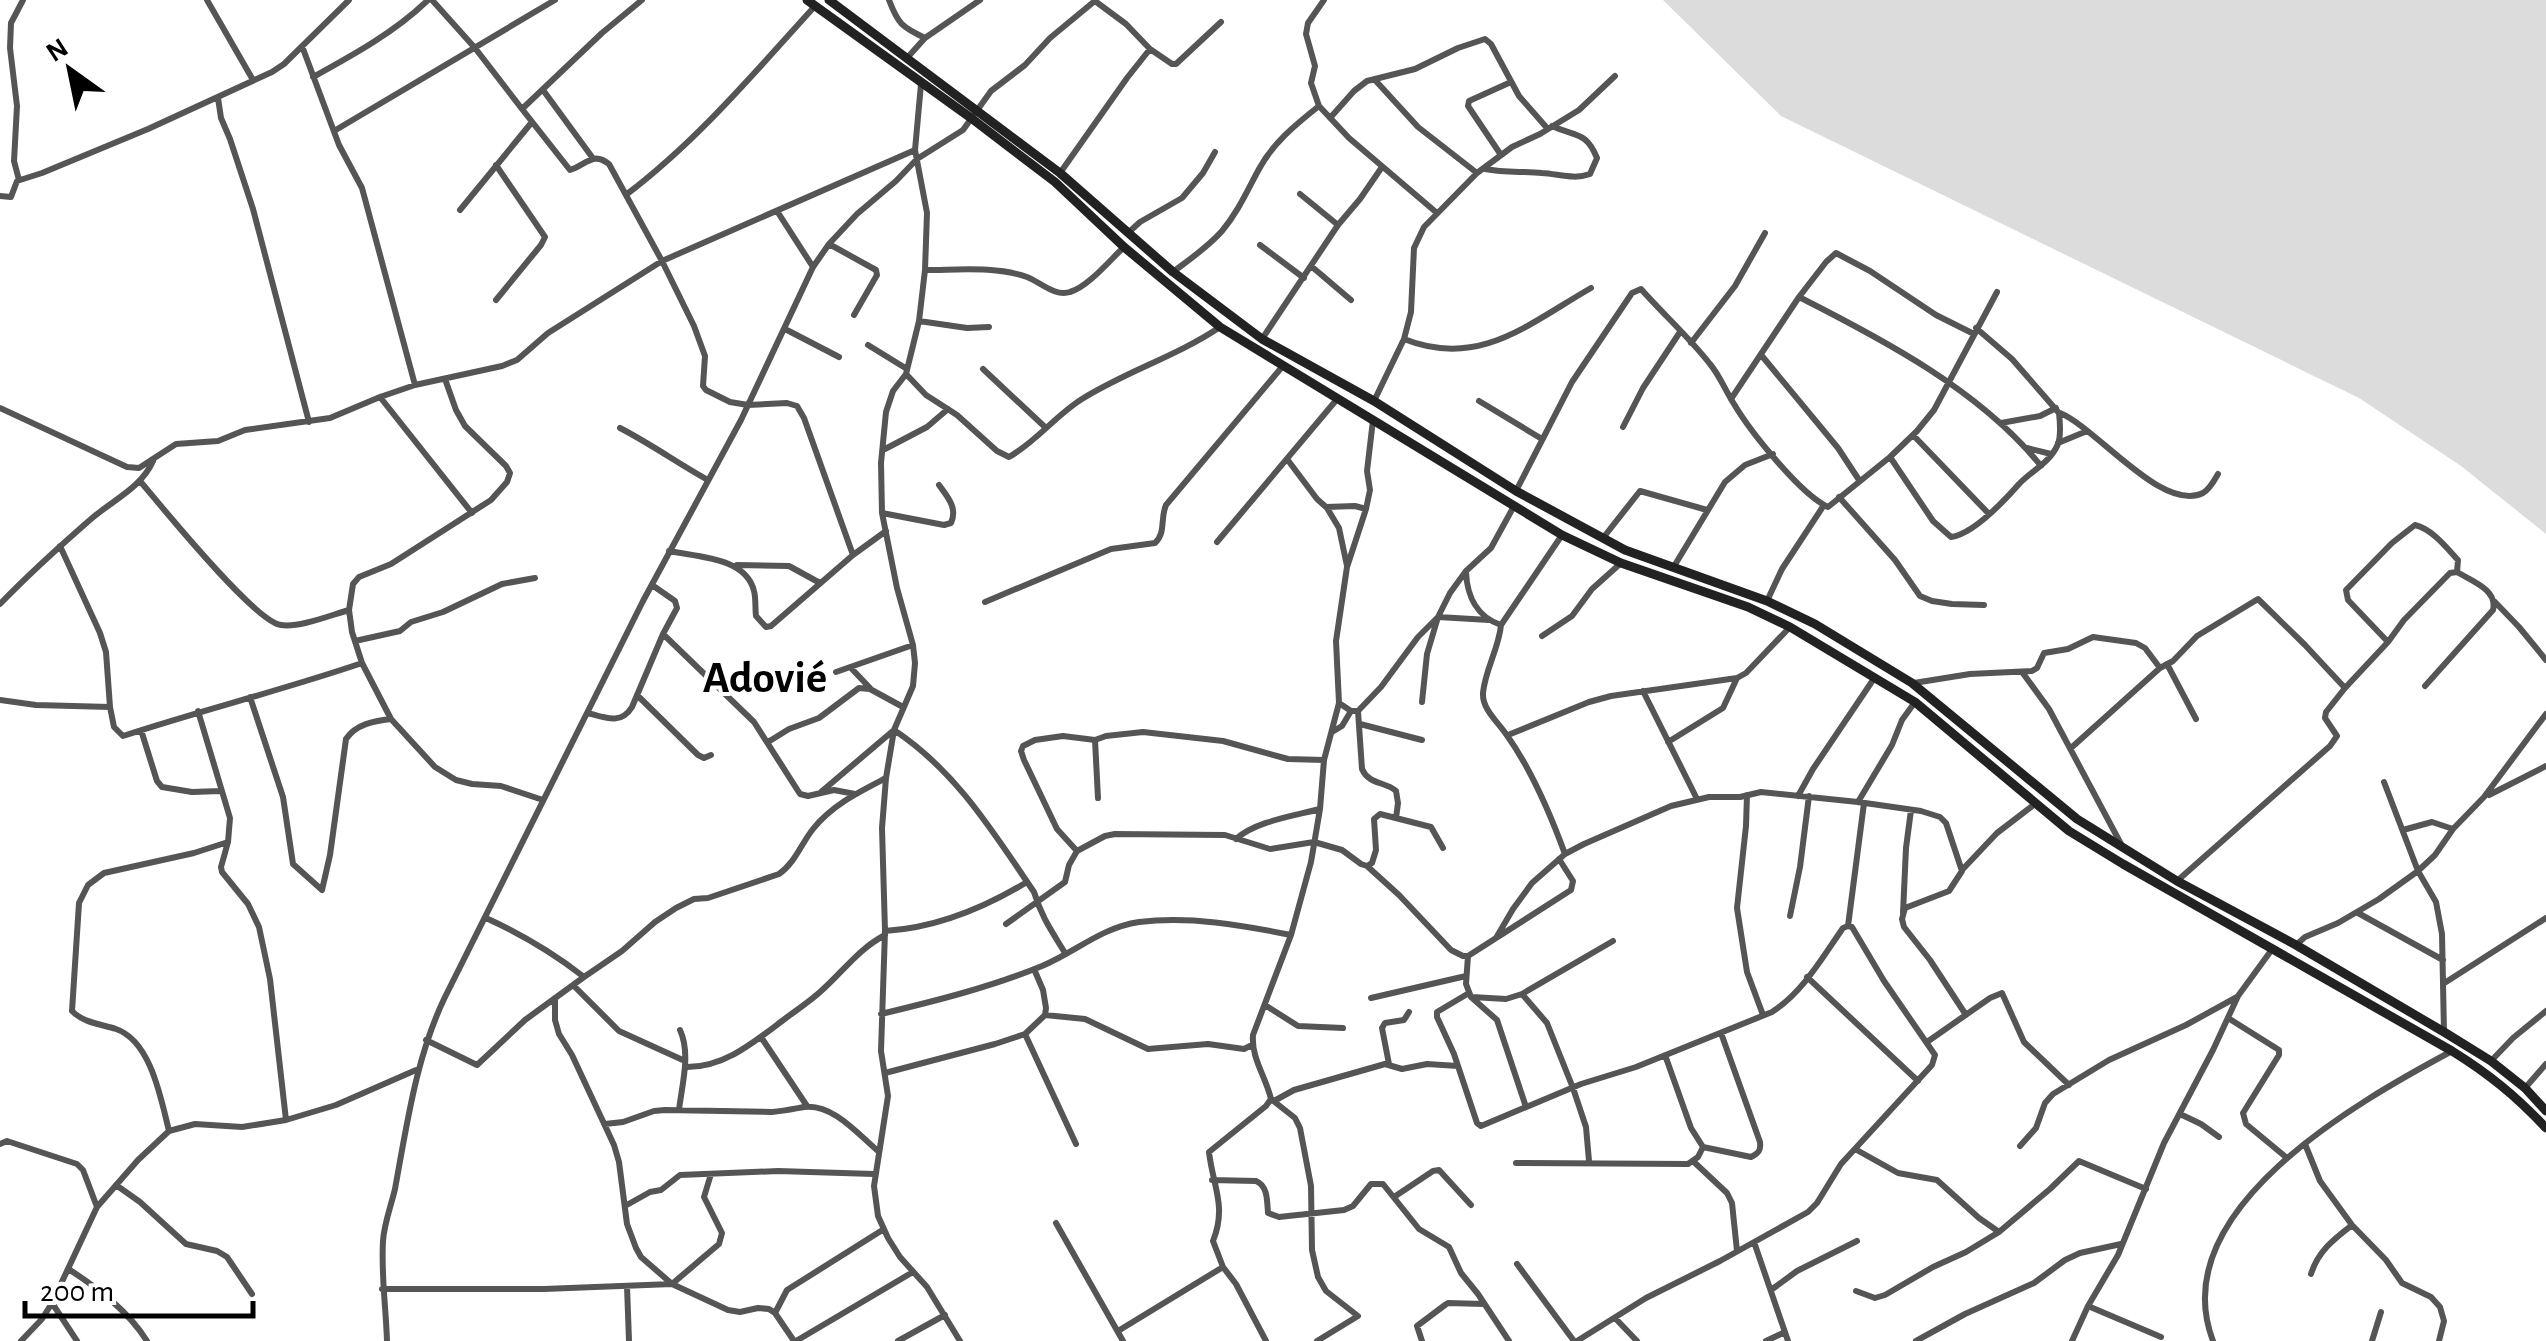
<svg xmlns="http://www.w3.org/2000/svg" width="2546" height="1341" font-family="'Alegreya Sans',sans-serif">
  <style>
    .green { fill: #dcdcdc }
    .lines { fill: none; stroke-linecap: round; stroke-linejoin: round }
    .street { stroke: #555; stroke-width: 6 }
    .secondary { stroke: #222; stroke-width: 9 }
    .labels { text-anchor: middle; stroke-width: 8; stroke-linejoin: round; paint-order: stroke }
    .quarter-label { font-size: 45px; font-weight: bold; fill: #000; stroke: #fff }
  </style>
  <rect width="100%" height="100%" fill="#fff"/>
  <path class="green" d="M1663,0H2546V534L2461,466L2359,398L1781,116Z"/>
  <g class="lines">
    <path class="street" d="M207,0L253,80
      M432,0L475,48L522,109
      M642,0L602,33L522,109L570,170C586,165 593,151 609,164L662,261L694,326L705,356L703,386L706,390L730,402L748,405L787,403L797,406L804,418L853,555
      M889,0C898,24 902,27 925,38
      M1324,0L1308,23L1306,34L1315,66L1311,83L1319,106L1349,138L1437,213
      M1095,1L1126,24L1150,49
      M302,46L339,145L362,188L415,385
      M907,58L925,38L980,0
      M313,77C353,55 395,32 428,0
      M1375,80L1418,127L1477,173
      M921,84L915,150L927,213L925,270L919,321L906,374L893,391L886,412L881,463L882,513L897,588L913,645L915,663L913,686L894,730L886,778L882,828L885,931L881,1051L888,1096L874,1186L878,1216L888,1238L900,1257L927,1287L960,1341
      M543,90L592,157
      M218,98L221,118L230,139L253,209L309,422
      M1330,118L1354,91L1367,81L1415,69L1458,48L1485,39L1491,44L1519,96L1547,128
      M334,131L555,0
      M1501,155L1468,106L1469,101L1511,82
      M496,165L545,237L541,245L496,300
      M1485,169C1505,173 1523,171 1542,173C1559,174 1574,180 1590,174L1597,158C1586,131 1576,137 1552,126
      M1060,173L1127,78L1150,49L1172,64H1176L1221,22
      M19,180L14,161L17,106L10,48L11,23L23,0
      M627,194C698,140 755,72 815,6
      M1300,194L1338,225
      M0,196L11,197L17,181L42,173L148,129L272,72L284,64L349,0
      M460,210L532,122
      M777,211L813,267
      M1129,232L1140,222L1182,198L1203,173L1215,152
      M829,244L876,270L877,275L854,315
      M1260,245L1304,278
      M1311,266L1351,300
      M925,270C958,270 996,266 1027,277C1040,282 1055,297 1070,292C1088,287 1110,260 1124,247
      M1173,272C1190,259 1208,247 1222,231C1238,212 1247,191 1259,169C1273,143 1295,125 1319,106
      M1799,297C1884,340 1981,391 2041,466
      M919,321L967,328L989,327
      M785,329L839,357
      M1262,339L1338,225L1360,199L1382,167
      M1404,339C1479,369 1528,324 1591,288
      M1691,343L1735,286L1765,233
      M868,345L907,369
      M1762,356L1838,448L1859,480
      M983,369L1046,428
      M906,374L926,395L957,415L997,451L1009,457C1036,442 1056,415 1082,399C1127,371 1177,356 1220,327
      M445,379L456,410L465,426L506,466L510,473L507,482L491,500L391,564L359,577L353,584L349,610L352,632L362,663L391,719L435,767L456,780L472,784L501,786L543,800
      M380,397L472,513
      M1731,399L1799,297L1826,262L1836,253L1870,271L1936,315L1974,334
      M1374,401L1404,339L1411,312L1414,248L1424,227L1477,173L1512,147L1540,134L1579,110L1615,76
      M1479,401L1542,439
      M0,408L127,467L139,468L176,444L218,441L245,430L330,418L380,397L415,385L502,366L517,360L548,333L662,261L915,150
      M2060,413C2097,428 2162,513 2203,493C2210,489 2214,481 2218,474
      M2001,423L2040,416L2056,408
      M1623,427L1643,388L1680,332
      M620,428C651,444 679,464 708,480
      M1913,435L1989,514
      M2058,443L2087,431
      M2027,448L2051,454
      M885,449L927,427L948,409
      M1890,457L1933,521L1951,537C1974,534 2004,501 2019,484C2031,471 2050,463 2058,444C2061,436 2060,422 2059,413L2012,359L1976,328
      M1287,459L1317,499L1326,507L1355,506L1366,509
      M140,481C162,507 255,622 281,625C299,628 331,615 349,610
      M1516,491L1572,382L1632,293L1641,289C1663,314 1689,337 1710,364C1720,376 1725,390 1734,404C1750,431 1800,494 1828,507L1890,457L1917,431L1934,410L1997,292
      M1839,497L1895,560L1920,596L1932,601L1952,604L1984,605
      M1327,508L1339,528L1347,566
      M882,513L944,525L951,523C958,508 947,496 939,485
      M1562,535L1501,625C1499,648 1485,670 1483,693C1482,709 1498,722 1506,734C1532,770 1550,813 1565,854
      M1603,538L1640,491L1707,510
      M1217,542L1338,398
      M60,546L100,633L106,652L110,707L114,727L123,736C202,710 283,690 362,663
      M669,551C697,557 746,557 754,591C756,598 755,608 756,616L766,627L771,626L853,555L886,531
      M737,565L789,566L820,583
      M1673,568L1725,482L1745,465L1773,454
      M1466,572C1467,596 1477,617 1501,625
      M1767,601L1782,569L1824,505
      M985,602L1111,549L1155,543C1166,533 1160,519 1166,505L1282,367
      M2495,602L2519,627L2546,660
      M0,604C29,574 60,546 91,519C113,500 141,488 153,461
      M663,634L754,722L800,794L808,796L834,790L855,794
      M1542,636L1572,616L1592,589L1621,563
      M355,641L400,631L411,622L443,612L502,584L535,578
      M2388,642L2348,600L2346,590L2392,543L2415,525C2432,529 2446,547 2458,560L2457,572
      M2167,664L2196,719
      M851,668L870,688
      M836,672L913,645
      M2022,672L2049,709L2121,844
      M1914,683L1970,674L2032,671L2037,668L2044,653L2068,649L2093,637L2136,643L2145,648L2160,668
      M1643,691L1697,799
      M637,695L698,755L704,758L711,755
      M250,697L283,797L293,864L322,890L330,855L346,739C356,724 374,721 391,719
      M0,700L36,705L110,707
      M1422,702L1427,654L1438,617L1489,620
      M1339,703L1351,711H1358L1381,687L1418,637L1438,617L1450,593L1466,571L1491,548L1514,506
      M198,711L230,818L228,842L221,867L222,872L248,904L259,927L270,979L286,1120
      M1358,711L1362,769C1369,785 1385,781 1396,791L1398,803L1396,818
      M588,713C606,718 621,725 632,707L663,634L677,608L675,601L652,585
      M1360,724L1422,740
      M141,730L157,781L162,787L192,792L221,791
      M1332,732L1342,726L1351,711
      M1508,735L1589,702L1611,696L1737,678L1746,673L1790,627
      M1095,740L1098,798
      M768,742L789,729L819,718L859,688L870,689L903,707
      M1668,742L1723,708L1737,678
      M2071,748L2160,668L2173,661L2197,636L2258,599L2305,645L2345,688
      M2384,782L2418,871L2436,902L2442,934L2444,1032
      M821,792L894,730C956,771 993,832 1034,892C1042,918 1051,930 1065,953
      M1747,795L1746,826L1737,908L1747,972L1763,1015
      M2489,795L2546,766
      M1798,796L1813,769L1875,677
      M1858,802L1892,745L1902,720L1915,702
      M2403,830L2432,822L2453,829
      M1236,839C1256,821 1294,816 1320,809
      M1077,851L1057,829L1024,760L1021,751L1023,746L1035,740L1063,736L1095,740L1106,736L1143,732L1223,741L1288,759L1324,760
      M1367,866L1372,863L1376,850L1374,819L1380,814L1431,827L1443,848
      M1962,870L1997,833L2035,804
      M2177,881L2330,746L2337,736L2325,718L2326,712L2345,688L2388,642L2404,620L2450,573L2457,572C2472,581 2498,590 2493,610L2425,686
      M1903,913L1906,848L1911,810
      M2358,913L2443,960
      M1790,916L1800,867L1809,796
      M486,918C523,935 552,952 584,977L622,951L655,922L676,908L694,899L708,898L779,874C795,863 801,844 813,829C832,805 859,792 886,778
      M1006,924L1065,882L1069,865L1077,851L1105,836L1115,834L1225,835L1270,849L1314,842L1342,850L1361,864L1367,866L1399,895L1451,950L1463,956H1468L1571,890L1573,881L1559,859
      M1848,926L1864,803
      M885,931C936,928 984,908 1027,882
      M1496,938L1513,909L1532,883L1565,854L1584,844L1671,806L1709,797H1740L1761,792L1858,802L1921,811L1940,817L1946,823L1962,871L1949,891L1905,908L1902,919L1904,927L1930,960L1966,1015
      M2296,945L2305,937L2338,923L2379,899L2418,871L2435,855L2453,829L2484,797L2546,714
      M1468,956L1466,984L1471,997L1497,1020L1526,1107
      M1807,977L1918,1081
      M2446,982L2546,918
      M573,985L619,1031L685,1061
      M1469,993L1437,1012V1017L1454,1054L1477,1123L1481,1126L1581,1084L1636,1067L1772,1012C1803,992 1822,958 1843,928L1848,926L1852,927L1884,981L1935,1055L1932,1065L1841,1164L1817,1203L1808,1212L1720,1261L1646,1298L1577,1341
      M1522,994L1547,1023L1573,1088L1586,1127L1589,1161
      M1472,997L1506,999L1522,994L1613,941
      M555,998V1020L559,1034L572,1055L614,1145L619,1162L627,1224L636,1248L641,1257L672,1284L728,1310L740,1312L758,1308L769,1309L775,1313L794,1341
      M1371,998L1466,976
      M1265,1005L1298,1026L1343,1028
      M881,1014C935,1001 991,987 1042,966C1076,952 1100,928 1139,922C1190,916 1241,925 1291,935
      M1045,1015L1085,1019L1148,1049L1208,1044L1244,1049L1252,1045
      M2228,1018L2279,1050V1055L2243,1113L2246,1124L2287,1158
      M1025,1034L1076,1144
      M761,1037L807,1106
      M426,1040L477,1065L525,1020L584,977
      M1927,1042L1990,998L2002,993L2024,1042L2069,1085
      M1665,1055L1691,1128L1703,1147L1751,1157C1759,1153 1761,1150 1760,1142L1721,1033
      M2491,1061L2513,1038L2546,1011
      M1389,1064L1382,1028L1385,1023L1404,1020L1409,1012
      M685,1067C723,1068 753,1043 782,1021C795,1011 809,1002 820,992C843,972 857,950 885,935
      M885,1073L995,1044L1025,1034L1045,1015L1046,1008L1043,990L1034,969
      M2525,1088L2546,1064
      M1271,1099L1295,1118L1300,1128L1311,1186L1312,1250L1318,1277L1326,1291L1358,1316L1317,1341
      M1274,1101L1294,1090L1385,1064L1402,1069L1427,1064L1458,1066
      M679,1110C682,1084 691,1054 680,1030
      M2180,1114L2201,1124L2219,1137
      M605,1124L623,1122L654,1111L665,1110L772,1112C784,1111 793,1109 804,1107C832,1103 858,1134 878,1151
      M169,1131C161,1099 151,1041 116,1029C100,1024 84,1023 72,1011L79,903L88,885L104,873L194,853L228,842
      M0,1144L7,1141L77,1164L83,1170L97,1207
      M2305,1144L2320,1181L2352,1225L2386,1260L2402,1283L2431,1297L2440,1307L2444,1321L2439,1341
      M2020,1146L2036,1128L2045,1103L2053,1094L2109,1060L2186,1025L2237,997
      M1855,1149L1898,1173L1937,1180L1979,1218L1999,1232
      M1694,1162L1727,1193L1732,1203L1737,1251
      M1516,1163L1688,1164L1698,1157L1703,1147
      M1212,1180L1256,1181C1268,1186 1267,1201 1268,1213L1279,1217L1344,1210L1353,1206L1371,1184H1383L1419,1229L1449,1247L1461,1273L1478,1294L1509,1341
      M116,1185L140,1202L186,1244L217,1251L227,1257L252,1294
      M1394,1197L1433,1171L1439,1170L1471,1205
      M625,1206L650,1192L661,1190L680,1175L778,1171L874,1174
      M1056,1223L1123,1341
      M1754,1242L1788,1341
      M1517,1264L1574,1341
      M70,1270C99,1289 128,1311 147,1341
      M2311,1274C2318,1251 2334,1239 2352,1225
      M627,1286L629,1341
      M382,1289H544L672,1284L719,1244L722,1233L704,1197L711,1174
      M1771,1290L1797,1271L1857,1241
      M1856,1291L1875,1298L1885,1295L1933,1267L1966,1252L1999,1232L2050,1189L2079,1161L2146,1189
      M52,1303L77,1341
      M2088,1306L2161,1337
      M775,1313L787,1290L884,1229
      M1615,1318L1637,1341
      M1118,1331L1223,1267
      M21,1341L42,1319L52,1303L97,1207L138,1160L169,1131L195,1124L242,1127L286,1120L336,1105L416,1070
      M387,1341C386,1308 381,1275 383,1241C384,1224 391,1206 395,1189C407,1124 416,1057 445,997L643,601L741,420L813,267L829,244L857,214L896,181L917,159L963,130L991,91L1025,65L1050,38L1096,0
      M796,1341L913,1272
      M898,1341L945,1315
      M1266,1341L1236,1284L1223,1267L1213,1241C1227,1206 1213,1187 1209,1152L1266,1106L1271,1099C1266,1077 1251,1058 1253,1035L1291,935L1311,862L1320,809L1324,760L1339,703L1336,641L1347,567L1366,509L1370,490L1367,471L1373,420
      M1422,1341L1417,1326L1445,1305L1448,1303L1484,1304
      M1766,1341L1785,1332
      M1916,1341L1965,1314L2034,1283L2065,1260L2080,1253L2121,1244
      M2072,1341L2088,1306L2118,1255L2164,1143L2213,1050L2238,996L2273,948
      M2213,1341C2163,1210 2359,1101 2452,1051
      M2372,1341L2381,1312"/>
    <path class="secondary" d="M807,0L971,118L1055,182L1124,247L1220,327L1562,535L1621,563L1748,607L1790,627L1915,702L2069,831L2123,864L2452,1051C2489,1074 2516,1096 2546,1128
      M829,0L1060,173L1173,272L1262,339L1374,401L1516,491L1625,550L1767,601L1815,624L1912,683L2077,819L2177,881L2296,945L2444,1032L2491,1061L2525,1088L2546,1111"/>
  </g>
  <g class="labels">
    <g class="quarter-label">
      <text x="765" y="692">Adovié</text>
    </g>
  </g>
  <g transform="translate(70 70) rotate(327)" stroke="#ffffff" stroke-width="8" paint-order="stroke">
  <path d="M0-8L18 38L0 25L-18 38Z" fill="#000000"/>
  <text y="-15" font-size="28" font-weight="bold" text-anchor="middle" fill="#000000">N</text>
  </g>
  <path d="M25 1301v15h228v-15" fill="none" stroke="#000000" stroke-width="5"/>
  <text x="40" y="1301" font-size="30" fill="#000000" stroke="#ffffff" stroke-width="8" paint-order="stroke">200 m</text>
</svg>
